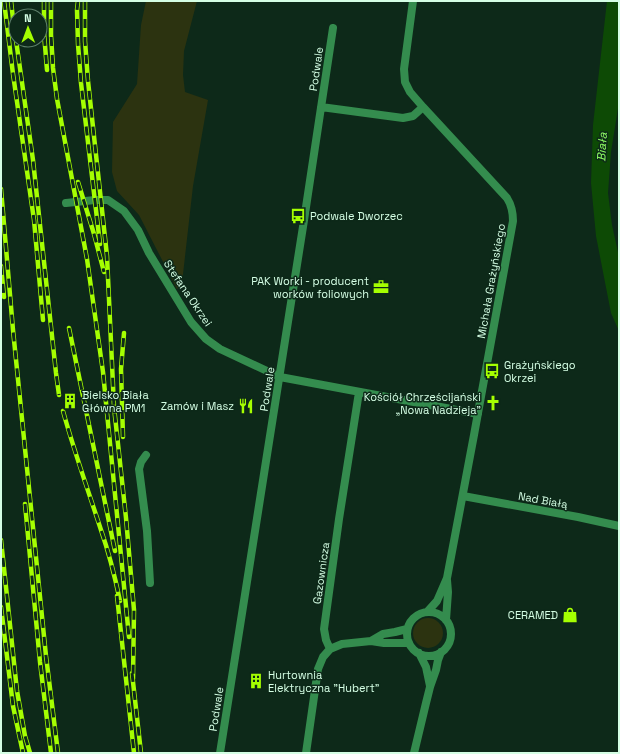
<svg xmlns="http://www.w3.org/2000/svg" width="620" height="754" font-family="'Space Grotesk',sans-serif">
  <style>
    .green { fill: #2c3310 }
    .water { fill: #0d4a05 }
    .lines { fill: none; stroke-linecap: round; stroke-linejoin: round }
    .street { stroke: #348c4e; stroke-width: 8 }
    .rail-casing { stroke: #a5ff01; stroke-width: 4.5 }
    .rail { stroke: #0d2919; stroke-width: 3; stroke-dasharray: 9; stroke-linecap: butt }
    .labels { text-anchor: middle; stroke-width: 3; stroke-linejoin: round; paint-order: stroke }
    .street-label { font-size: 11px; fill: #d5ffe5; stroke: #0d2919 }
    .poi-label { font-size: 11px; fill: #d5ffe5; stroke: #0d2919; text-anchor: start }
    .water-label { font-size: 12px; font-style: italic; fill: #8fff63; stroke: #0d2919 }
  </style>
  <rect width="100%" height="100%" fill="#0d2919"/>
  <path class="green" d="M146,1H197L184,51L183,75L185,92L208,100L193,186L182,283L177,289L139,215L117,191L112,172L113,122L137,84L141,25Z
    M413 633a15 15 0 1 1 30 0a15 15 0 1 1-30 0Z"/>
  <path class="water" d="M607,1H619V102L611,152L608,193L612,225L619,257V331L611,313L596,236L591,183L593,125Z"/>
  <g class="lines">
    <path class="street" d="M413,1L404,69L405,82L410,92L423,107L507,198C512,206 513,212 513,221L474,435L447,578L437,601L428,611
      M321,107L403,118L413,116L423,107
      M66,203L95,200H108L124,211L138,230L149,253L191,322L206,339L220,349L280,377L478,414
      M146,455L141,462L139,469L147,531L150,583
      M463,496L578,517L619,526
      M407 634a22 22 0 1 1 44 0a22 22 0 1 1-44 0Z
      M446,620L448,592L447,580
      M371,641L383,634L395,632L407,629
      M330,649L326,640L324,629L339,519L359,392
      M419,653L426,667L430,686
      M220,753C259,512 297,270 333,28
      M306,753L318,669L323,657L330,649L342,644L371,641L384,643H409
      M414,753L426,703L430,687L436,670L438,660L441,652"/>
    <defs>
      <path id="rail" d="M4,1L13,74L34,220L43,320
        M11,1L13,19L33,160L56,373L59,395
        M44,1V33L47,70
        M51,1V35L53,68L57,99L87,259L103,372L129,637
        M78,1L77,10L78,44L81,83L100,244
        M85,1V41L88,81L107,256L114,407L126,518L134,610L133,679
        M78,182L94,234L104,272
        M1,189L13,330L46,656L58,753
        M1,266L4,297
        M69,328L115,551
        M63,411C74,451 88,490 101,530C109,553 115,577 120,601
        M123,437L121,369L124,333
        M25,504L40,662L51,753
        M1,540L17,691L25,736L30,753
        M117,596L134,753
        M1,607L13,706L23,753
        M132,673L141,753"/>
    </defs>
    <use href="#rail" class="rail-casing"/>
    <use href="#rail" class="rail"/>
  </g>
  <defs>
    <symbol id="bus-bare" viewBox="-9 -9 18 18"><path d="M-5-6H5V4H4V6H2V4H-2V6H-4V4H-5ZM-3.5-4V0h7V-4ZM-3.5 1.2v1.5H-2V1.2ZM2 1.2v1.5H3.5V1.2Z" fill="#a5ff01" stroke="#0d2919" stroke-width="2.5" paint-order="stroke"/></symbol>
    <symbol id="office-bare" viewBox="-9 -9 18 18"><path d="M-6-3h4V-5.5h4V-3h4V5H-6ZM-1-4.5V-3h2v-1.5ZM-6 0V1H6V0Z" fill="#a5ff01" stroke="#0d2919" stroke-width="2.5" paint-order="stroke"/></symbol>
    <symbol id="building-bare" viewBox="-9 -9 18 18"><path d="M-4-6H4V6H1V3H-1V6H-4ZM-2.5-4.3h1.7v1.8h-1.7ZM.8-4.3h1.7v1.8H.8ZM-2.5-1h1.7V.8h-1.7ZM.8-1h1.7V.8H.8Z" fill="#a5ff01" stroke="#0d2919" stroke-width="2.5" paint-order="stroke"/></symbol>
    <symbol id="church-bare" viewBox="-9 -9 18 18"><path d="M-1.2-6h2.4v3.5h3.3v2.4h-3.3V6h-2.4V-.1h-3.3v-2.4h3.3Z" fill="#a5ff01" stroke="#0d2919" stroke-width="2.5" paint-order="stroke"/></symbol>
    <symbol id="restaurant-bare" viewBox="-9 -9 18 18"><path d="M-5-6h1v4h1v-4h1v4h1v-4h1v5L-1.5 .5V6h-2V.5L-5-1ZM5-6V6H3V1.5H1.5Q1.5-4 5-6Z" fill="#a5ff01" stroke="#0d2919" stroke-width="2.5" paint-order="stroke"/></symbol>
    <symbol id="shop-bare" viewBox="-9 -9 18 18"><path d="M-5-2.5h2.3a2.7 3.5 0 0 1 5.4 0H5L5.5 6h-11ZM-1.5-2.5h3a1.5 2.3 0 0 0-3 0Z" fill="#a5ff01" stroke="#0d2919" stroke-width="2.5" paint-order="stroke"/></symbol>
  </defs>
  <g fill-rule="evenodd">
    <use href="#bus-bare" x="287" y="205" width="22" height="22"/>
    <use href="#office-bare" x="370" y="276" width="22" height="22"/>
    <use href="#bus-bare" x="481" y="360" width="22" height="22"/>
    <use href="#building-bare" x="59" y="390" width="22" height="22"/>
    <use href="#church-bare" x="482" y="392" width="22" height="22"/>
    <use href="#restaurant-bare" x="235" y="395" width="22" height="22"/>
    <use href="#shop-bare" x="559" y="604" width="22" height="22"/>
    <use href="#building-bare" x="245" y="670" width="22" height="22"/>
  </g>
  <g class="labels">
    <g class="street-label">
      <text transform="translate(316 69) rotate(-82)" y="4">Podwale</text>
      <text transform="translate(491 281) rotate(-80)" y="4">Michała Grażyńskiego</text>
      <text transform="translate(188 293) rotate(56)" y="4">Stefana Okrzei</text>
      <text transform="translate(267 389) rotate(-81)" y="4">Podwale</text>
      <text transform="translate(543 500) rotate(10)" y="4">Nad Białą</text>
      <text transform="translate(321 573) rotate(-82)" y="4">Gazownicza</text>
      <text transform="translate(216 709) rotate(-81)" y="4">Podwale</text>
    </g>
    <g class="poi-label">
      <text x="310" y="220">Podwale Dworzec</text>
      <text x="369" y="285" text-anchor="end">PAK Worki - producent<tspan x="369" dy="13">worków foliowych</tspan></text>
      <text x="504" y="369">Grażyńskiego<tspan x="504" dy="13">Okrzei</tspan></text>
      <text x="82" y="399">Bielsko Biała<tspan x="82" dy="13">Główna PM1</tspan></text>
      <text x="481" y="401" text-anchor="end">Kościół Chrześcijański<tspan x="481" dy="13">„Nowa Nadzieja”</tspan></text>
      <text x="234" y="410" text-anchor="end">Zamów i Masz</text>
      <text x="558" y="619" text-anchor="end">CERAMED</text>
      <text x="268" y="679">Hurtownia<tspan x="268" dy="13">Elektryczna "Hubert"</tspan></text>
    </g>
    <g class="water-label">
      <text transform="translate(602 147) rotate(-87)" y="4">Biała</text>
    </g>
  </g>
  <rect width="620" height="754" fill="none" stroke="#d5ffe5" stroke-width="4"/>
  <g transform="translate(28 28) rotate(359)"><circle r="19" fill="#0d2919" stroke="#5d7f6b"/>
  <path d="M0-3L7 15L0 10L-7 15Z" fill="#a5ff01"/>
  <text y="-6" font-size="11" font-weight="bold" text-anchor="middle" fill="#d5ffe5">N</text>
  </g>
</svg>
